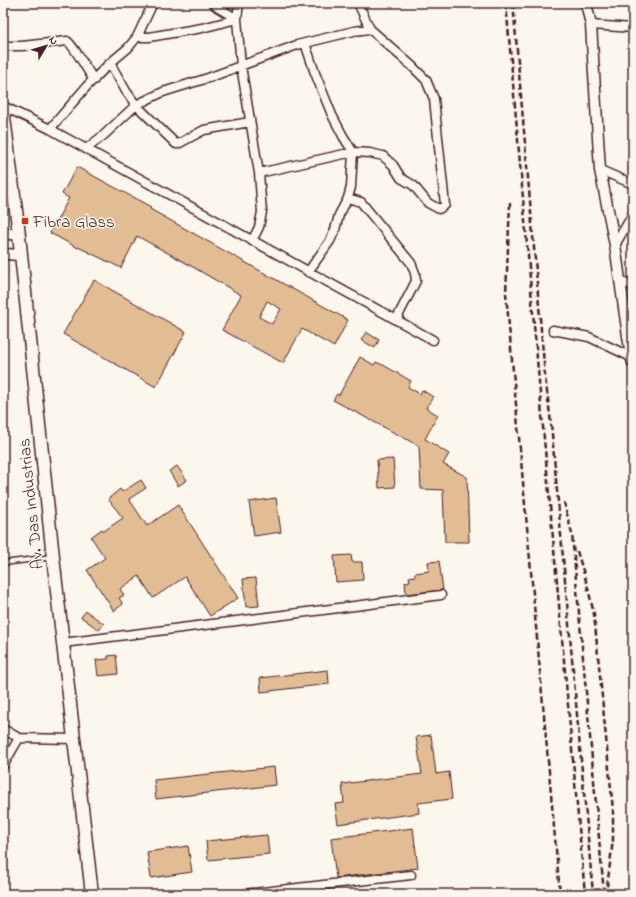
<svg xmlns="http://www.w3.org/2000/svg" width="636" height="897" font-family="'Indie Flower',sans-serif">
  <style>
    .building { fill: #e2bd93; stroke: #4a1f2b; fill-rule: evenodd }
    .lines { fill: none; stroke-linecap: round; stroke-linejoin: round }
    .service-casing { stroke: #4a1f2b; stroke-width: 7 }
    .minor-casing { stroke: #4a1f2b; stroke-width: 11 }
    .tertiary-casing { stroke: #4a1f2b; stroke-width: 13 }
    .secondary-casing { stroke: #4a1f2b; stroke-width: 15 }
    .service { stroke: #fbf7ec; stroke-width: 4 }
    .minor { stroke: #fbf7ec; stroke-width: 8 }
    .tertiary { stroke: #fbf7ec; stroke-width: 10 }
    .secondary { stroke: #fbf7ec; stroke-width: 12 }
    .rail { stroke: #4a1f2b; stroke-width: 2.5; stroke-dasharray: 6 3; stroke-linecap: butt }
    .poi-dot { fill: #c8321e; stroke: #fbf7ec; stroke-width: 1.5 }
    .labels { text-anchor: middle; stroke-width: 3; stroke-linejoin: round; paint-order: stroke }
    .poi-label { font-size: 17px; fill: #4a1f2b; stroke: #fbf7ec; text-anchor: start }
    .street-label { font-size: 17px; fill: #4a1f2b; stroke: #fbf7ec }
  </style>
  <rect width="100%" height="100%" fill="#fbf7ec"/>
  <filter id="ink" filterUnits="userSpaceOnUse"><feTurbulence type="fractalNoise" baseFrequency=".025" numOctaves="2"/><feDisplacementMap in="SourceGraphic" scale="8" xChannelSelector="R" yChannelSelector="G"/><feConvolveMatrix kernelMatrix="1 2 1 2 8 2 1 2 1" color-interpolation-filters="sRGB"/></filter>
  <g filter="url(#ink)">
    <path class="building" d="M77,167L151,207L150,209L348,320L334,347L302,329L283,363L222,330L241,295L186,263L137,236L121,268L78,247V248L50,233L69,198L62,194ZM267,301L281,309L272,324L259,317Z
      M94,280L186,332L156,387L63,334Z
      M366,332L379,340L375,348L361,340Z
      M360,357L374,365L376,362L385,366L411,381L408,387L420,394L422,390L433,397L426,408L438,415L425,439L449,454L443,464L467,477L469,542H445L443,490L421,489L419,446L333,400L337,394L339,395Z
      M393,459L395,487L379,488L377,460Z
      M177,466L187,480L178,486L169,471Z
      M141,480L146,488L129,499L147,526L178,505L238,598L210,616L185,577L153,598L139,576L120,589L124,595L119,598L123,604L114,611L87,570L105,558L91,537L102,529L104,531L123,518L108,499L120,489L122,492Z
      M276,498L281,532L254,536L249,502Z
      M351,555L352,562H362L363,580L336,582L334,556Z
      M439,561L443,590L406,594L405,582L410,581L409,577L415,576V573L429,571L428,562Z
      M256,578L259,606L246,607L243,579Z
      M86,611L104,624L99,630L81,617Z
      M116,655L118,674L98,676L96,660L108,659V656Z
      M328,670L329,684L261,692L260,678Z
      M431,735L436,774L449,772L452,799L418,803L419,813L338,824L335,804L344,803L342,784L422,774L416,737Z
      M274,767L276,785L156,799L154,780Z
      M413,828L418,868L336,878L331,838Z
      M267,835L269,854L208,860L206,841Z
      M188,846L192,872L151,878L147,852Z"/>
    <g class="lines">
      <defs>
        <path id="service" d="M3,563L52,557"/>
        <path id="minor" d="M213,3L217,7L237,19
          M239,3L237,19L241,66L259,173L262,212L259,227L252,241
          M591,25L633,28
          M137,37H149L202,28L237,19
          M305,43L315,73L332,115L343,136L353,152L351,187L348,198L339,215L335,230L330,241L308,272
          M3,46H22L67,41C72,43 89,73 94,80
          M110,63L126,91L136,105L176,144H178L204,130L250,122
          M3,106L50,129L433,340
          M50,129L87,86L110,63L128,48L137,37L153,3
          M86,149L104,135L136,105L163,92L208,78L297,45L354,31L370,29
          M600,170L633,184
          M259,173L353,152L370,153L383,156L393,165L401,178L413,185L428,203L439,209L445,205L434,99L426,80L412,66L370,29L358,3
          M348,198L361,202L411,263L415,273L416,281L396,320
          M615,245L633,214
          M620,280L633,286
          M553,330L589,337L631,357
          M63,643L441,595
          M3,729L19,738L75,739
          M3,766L19,738
          M244,894L411,875"/>
        <path id="tertiary" d="M586,3L591,25L600,170L615,245L631,357L633,363
          M3,234H18
          M3,254L21,255"/>
        <path id="secondary" d="M3,110L18,226L53,557L92,894"/>
      </defs>
      <use href="#service" class="service-casing"/>
      <use href="#minor" class="minor-casing"/>
      <use href="#tertiary" class="tertiary-casing"/>
      <use href="#secondary" class="secondary-casing"/>
      <use href="#service" class="service"/>
      <use href="#minor" class="minor"/>
      <use href="#tertiary" class="tertiary"/>
      <use href="#secondary" class="secondary"/>
      <path class="rail" d="M506,3L542,416L585,894
        M513,3L545,376L551,423L593,894
        M510,203L506,293L560,894
        M564,502L572,534L604,894
        M577,551L587,584L594,614L613,810V840L607,887"/>
    </g>
  </g>
  <rect class="poi-dot" x="21" y="217" width="8" height="8" rx="2"/>
  <g class="labels">
    <g class="poi-label">
      <text x="33" y="227">Fibra Glass</text>
    </g>
    <g class="street-label">
      <text transform="translate(30 504) rotate(-96)" y="6">Av. Das Industrias</text>
    </g>
  </g>
  <rect width="636" height="897" fill="none" stroke="#fbf7ec" stroke-width="16"/>
  <rect x="8" y="8" width="620" height="881" fill="none" stroke="#4a1f2b" stroke-width="1.5" filter="url(#ink)"/>
  <g transform="translate(46 46) rotate(52)" stroke="#fbf7ec" stroke-width="3" paint-order="stroke">
  <path d="M0-3L7 15L0 10L-7 15Z" fill="#4a1f2b"/>
  <text y="-6" font-size="11" font-weight="bold" text-anchor="middle" fill="#4a1f2b">N</text>
  </g>
</svg>
